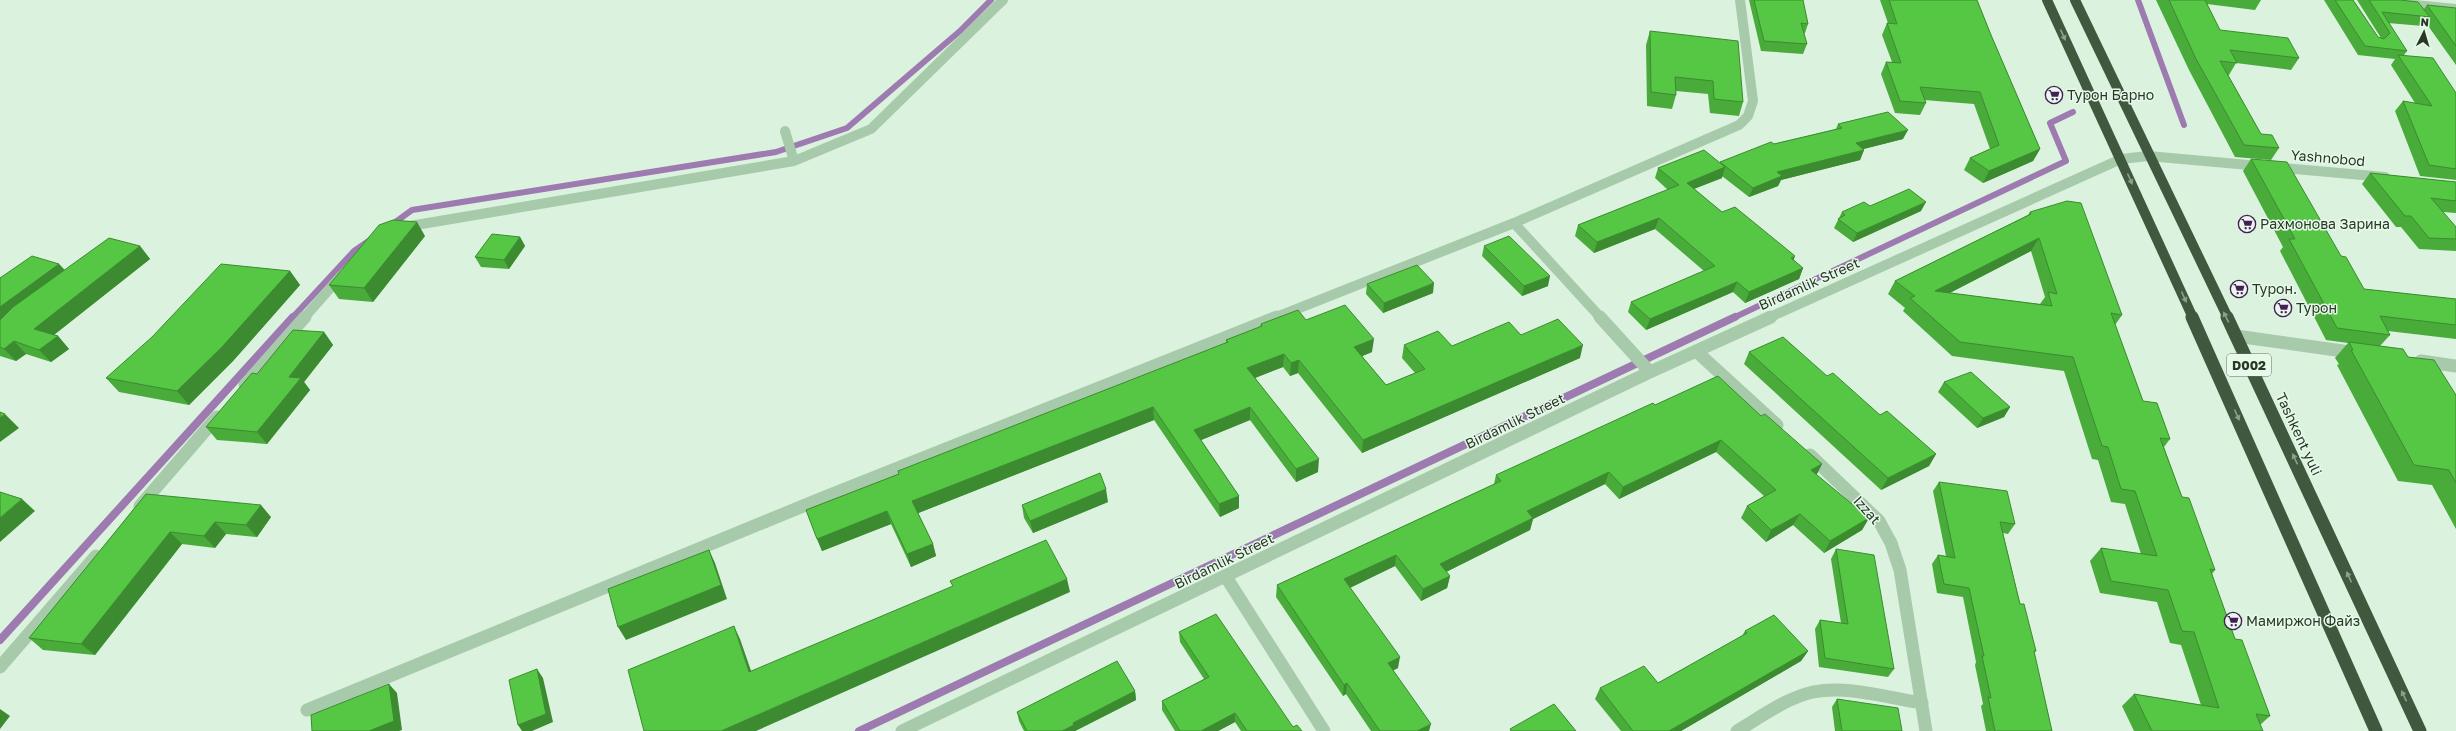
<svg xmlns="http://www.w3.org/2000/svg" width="2456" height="731" font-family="'Golos Text',sans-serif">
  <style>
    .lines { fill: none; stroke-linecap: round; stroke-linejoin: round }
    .stream-far1 { stroke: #9d7aaf; stroke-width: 6 }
    .stream { stroke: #9d7aaf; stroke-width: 8 }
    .minor-far1 { stroke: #a7caaa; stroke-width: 10 }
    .minor { stroke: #a7caaa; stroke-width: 13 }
    .highway-far1 { stroke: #40583e; stroke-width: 10 }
    .highway { stroke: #40583e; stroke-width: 13 }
    .wall { fill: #49ab3a; fill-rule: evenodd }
    .shaded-wall { fill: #3c8b30 }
    .building { fill: #55c744; stroke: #3c8b30; fill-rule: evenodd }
    .oneway { fill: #8ba18b }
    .labels { text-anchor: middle; stroke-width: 3; stroke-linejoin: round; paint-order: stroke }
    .shield { fill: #e7faea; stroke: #617262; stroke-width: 1 }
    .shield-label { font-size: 13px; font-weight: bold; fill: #283728 }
    .poi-label { font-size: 14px; fill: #283728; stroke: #e7faea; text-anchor: start }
    .street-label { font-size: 14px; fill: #283728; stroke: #e7faea }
  </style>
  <rect width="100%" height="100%" fill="#dbf2df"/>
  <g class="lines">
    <path class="stream-far1" d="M2138,0L2184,125
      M390,226L412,210L776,152L847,128L960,31L991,0
      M292,318L354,251L370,240
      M1733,318L2066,161L2050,123L2073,112"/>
    <path class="stream" d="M0,640L293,317
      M859,731L1735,317"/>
    <path class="minor-far1" d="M2405,4L2456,9
      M785,131L794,161
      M1514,223L1601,318
      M404,227L794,161L871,129L1003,0
      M304,318L341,276
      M1274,318L1514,223L1739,125L1748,116L1753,101L1740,0
      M1768,318L2121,159L2148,156L2385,177"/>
    <path class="minor" d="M1600,317L1650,372
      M2236,336L2357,353
      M1696,351L1777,425
      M2421,361L2456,366
      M245,385L305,317
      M1810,455L1879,521L1891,543L1900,570L1926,731
      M140,506L217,417
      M1226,577L1324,731
      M0,667L96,556
      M307,710L820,499L1277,317
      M902,731L1650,372L1771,317
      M1737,731C1761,717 1786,698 1813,692C1847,685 1888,698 1922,703"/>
    <path class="highway-far1" d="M2047,0L2193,318
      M2075,0L2228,318"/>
    <path class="highway" d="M2192,317L2376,731
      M2227,317L2420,731"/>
  </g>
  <path class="wall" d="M1749,0H1803L1808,24L1805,33H1804L1807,44L1803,54L1761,51Z
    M1880,0H1977L1991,35L2040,149L2033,161L1983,183L1964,170L1970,158L1990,149L1974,104L1924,100L1926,103L1920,115L1895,113L1881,74L1886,62H1892L1882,35L1887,23H1888Z
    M2156,0H2261L2255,10L2207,4L2220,30L2299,58L2291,70L2236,63L2229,75H2228L2261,134L2279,148L2271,160L2235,157L2189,70Z
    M2324,0H2353L2378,37L2381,38L2357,0H2400L2424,9L2427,5L2456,8V65L2426,23L2423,26L2388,23L2407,51L2404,55L2456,93V180L2420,176L2395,111L2403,101L2415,103L2391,65L2395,59L2358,55Z
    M1650,31L1743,102L1739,116L1710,113L1708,94L1676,91V95L1672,109L1647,106L1646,45Z
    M1838,124L1903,139L1863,149L1864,150L1860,160L1781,180L1778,186L1749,197L1722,176V178L1694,189L1722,212L1794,260L1803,268L1799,279L1745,303L1733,292L1646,330L1628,312L1631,302L1704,271L1655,229L1594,253L1575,236L1578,225L1668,190L1655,178L1658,168L1720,163V162L1774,144L1836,129Z
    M2251,159L2341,256L2364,289L2456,299V339L2388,331L2390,335L2380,346L2408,357L2456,395V529L2432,485L2398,481L2337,365L2339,364L2335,358L2348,343L2326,340L2280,251L2283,247L2243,171Z
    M2370,173L2456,182V213L2443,212L2456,227V251L2419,249L2401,227H2396L2362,184Z
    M1870,206L1921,211L1853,242L1834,228L1842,212Z
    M2030,212L2122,315L2115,325L2143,401L2170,439L2164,447L2182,497L2215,570L2212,574L2235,639L2270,716L2260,725L2263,731H2134L2122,706L2134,694L2201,705L2181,645L2170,643L2157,602L2100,593L2090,561L2101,548L2141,554L2125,504L2111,502L2098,460L2092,459L2064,371L1952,356L1903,311L1905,308L1888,294L1895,281L2028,215ZM2031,251L2045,297L2040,304L1950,293Z
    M425,236L373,302L339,299L329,285Z
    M520,237L525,246L509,269L481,267L475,257Z
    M140,246L150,259L54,335L58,336L69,349L51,362L26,354L16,361L0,356V278L59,264L65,270Z
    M1484,246L1548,286L1522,296L1482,256Z
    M290,271L300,285L233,361L189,405L119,392L106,378Z
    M1367,284L1433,293L1383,313L1366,294Z
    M1306,320L1372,352L1362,356L1386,385L1415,373L1402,358L1404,345L1452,346L1521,335L1580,358L1362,453L1298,373L1290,376L1283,367L1255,378L1318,472L1296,482L1250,420L1201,440L1239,496V508L1220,517L1154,420L918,513L933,544L936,556L911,567L891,524L822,551L806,510L899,474L1226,343V340L1260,327L1261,324Z
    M324,332L333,345L304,382L310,390L267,444L217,440L206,427L257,374Z
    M1749,352L1827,376L1880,415L1936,454L1929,466L1881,490L1744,364Z
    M1944,382L2010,407L2004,417L1977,428L1938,392Z
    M1655,405L1761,416L1822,464L1816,475L1869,518L1862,530L1824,553L1793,525L1766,542L1741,518L1747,506L1764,496L1716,452L1619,499L1605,484L1533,519L1530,530L1446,572L1450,576L1447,588L1421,601L1395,566L1350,588L1398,668L1393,670L1429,731H1371L1346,694L1343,696L1276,597L1277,585L1494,484L1496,475Z
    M1939,482L2015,524L2008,534L2003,533L2020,604L2036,651L2034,653L2052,731H1986L1981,706L1983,704L1975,665L1976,662L1963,597L1937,593L1932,564L1938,555L1946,556L1933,491Z
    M146,494L271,517L257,537L226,534L215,548L182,544L95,655L43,650L29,638Z
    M1108,502L1033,533L1024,518L1022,505Z
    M1836,549L1894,669L1888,677L1819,667L1815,629L1820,620L1841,623L1831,559Z
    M1745,631L1808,651L1801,661L1681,731H1621L1595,699L1600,688L1658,683L1742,636Z
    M1179,632L1293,727L1302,731H1241L1235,722L1218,731H1175L1162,710V701L1204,679L1180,642Z
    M1135,691L1136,700L1075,731H1024L1019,721L1017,712Z
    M1837,699L1902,731H1835L1832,707Z"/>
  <path class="shaded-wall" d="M1908,130L1903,139L1852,152L1856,143Z
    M2040,149L2033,161L1983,183L1989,171Z
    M1864,150L1860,160L1781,180L1778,186L1749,197L1753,188L1777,172Z
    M1725,167L1722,178L1683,193L1687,183Z
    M1926,202L1921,211L1853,242L1857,233Z
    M1659,218L1655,229L1594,253L1597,242Z
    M417,222L425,236L373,302L364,288Z
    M520,237L525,246L509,269L504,260Z
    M2039,238L2031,251L1928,304L1935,291Z
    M140,246L150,259L46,341L34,329Z
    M1795,256L1791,267V258Z
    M59,264L67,273L0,322V307Z
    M1803,268L1799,279L1745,303L1749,292Z
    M290,271L300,285L233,361L189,405L177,391Z
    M1550,276L1548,286L1522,296L1524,286Z
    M1737,282L1733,292L1646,330L1650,319Z
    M1434,283L1433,293L1383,313L1384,303Z
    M324,332L333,345L304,382L310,390L267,444L257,432L289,377Z
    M58,336L69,349L51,362L39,350Z
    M1374,339L1372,352L1353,360L1354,347Z
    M14,341L26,354L16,361L4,349Z
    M1583,345L1580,358L1362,453L1363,440Z
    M1284,354L1283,367L1247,381V368Z
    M1299,360L1298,373L1290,376L1291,363Z
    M1153,407L1154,420L916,514L912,501Z
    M1250,407V420L1194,443V430Z
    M2010,407L2004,417L1977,428L1983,418Z
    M5,414L19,428L0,442V418Z
    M1721,440L1716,452L1619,499L1623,487Z
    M1936,454L1929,466L1881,490L1888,478Z
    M1319,459L1318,472L1296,482V469Z
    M1822,464L1816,476L1811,470Z
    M1609,472L1605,484L1533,519L1530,530L1438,576L1440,564L1527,511Z
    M1106,489L1108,502L1033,533L1030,521Z
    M1239,496V508L1220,517L1219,504Z
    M22,499L35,511L0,542V518Z
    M261,505L271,517L257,537L246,525Z
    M887,511L891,524L822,551L817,539Z
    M1800,514L1793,525L1766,542L1771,530Z
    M1869,518L1862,530L1824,553L1830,541Z
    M215,522L226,534L215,548L204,536Z
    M170,532L182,544L95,655L81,644Z
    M933,544L936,556L911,567L907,554Z
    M709,550L715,563L727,599L626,640L618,627Z
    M1396,555L1395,566L1343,591L1344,579Z
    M1450,576L1447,588L1421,601L1423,589Z
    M1067,579L1070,592L756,731H721Z
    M734,626L740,639L756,685L749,672Z
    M1808,651L1801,661L1681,731H1669Z
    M1400,657L1398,668L1386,674L1388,663Z
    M537,669L543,678L553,722L532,731H522L518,725Z
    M1347,683L1346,694L1343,696L1344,685Z
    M389,684L397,693L402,730L399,731H369Z
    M1135,691L1136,700L1075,731H1062L1073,723Z
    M0,709L10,716L0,729Z
    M1235,713V722L1218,731H1201Z
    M1431,724L1429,731H1417Z"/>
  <path class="building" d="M1754,0H1803L1808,24L1801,23L1807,44L1764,41Z
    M1889,0H1977L1991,35L2040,149L1989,171L1970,158L1999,145L1980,92L1920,87L1926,103L1900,101L1886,62L1901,63L1887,23L1897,24Z
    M2169,0H2205L2220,30L2288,38L2299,58L2230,50L2237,63L2220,61L2261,134L2272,135L2279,148L2244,145L2196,59Z
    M2335,0H2353L2378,37L2384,39L2390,33L2369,0H2400L2418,2L2430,17L2382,12L2407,51L2365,46Z
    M2427,5L2456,8V46Z
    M1650,31L1738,41L1743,102L1714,99L1713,81L1675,77L1676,95L1651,92Z
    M2398,55L2433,58L2456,93V169L2429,165L2403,101L2432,106Z
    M1888,112L1908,130L1856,143L1864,150L1777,172L1782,176L1753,188L1720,162L1771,142L1774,144L1842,128L1838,124Z
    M1704,150L1725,167L1687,183L1722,212L1735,207L1795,256L1791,258L1803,268L1749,292L1737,282L1650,319L1631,302L1715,266L1659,218L1597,242L1578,225L1679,185L1658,168Z
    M2251,159L2287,162L2341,256L2346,257L2364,289L2456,299V325L2380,316L2390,335L2337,328L2289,239H2295Z
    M2370,173L2456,182V201L2431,198L2456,227V239L2429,238L2411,216H2405Z
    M1909,189L1926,202L1857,233L1838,219L1845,215L1842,212L1864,202L1870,206Z
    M2067,201L2081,203L2122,315L2111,313L2143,401L2157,403L2170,439L2160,438L2182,497L2189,498L2215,570L2210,569L2235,639L2242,640L2270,716L2256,714L2263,731H2152L2134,694L2219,708L2194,632L2182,631L2168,590L2111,581L2101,548L2157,556L2135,491L2121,489L2108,447L2102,446L2073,357L1960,342L1910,298L1915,296L1895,281L2031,214L2030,212ZM2039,238L2057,294L2048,292L2052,306L1935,291Z
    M393,220L417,222L364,288L329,285L379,225Z
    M492,234L520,237L504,260L475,257Z
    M1509,236L1550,276L1524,286L1484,246Z
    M109,238L140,246L34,329L58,336L39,350L14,341L4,349L0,347V320L13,307Z
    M32,256L59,264L0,307V278Z
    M221,264L290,271L222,347L177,391L106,378L152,337Z
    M1417,265L1434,283L1384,303L1367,284Z
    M1345,305L1374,339L1354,347L1386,385L1425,369L1404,345L1438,331L1452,346L1509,322L1521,335L1558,319L1583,345L1363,440L1299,360L1291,363L1284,354L1247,368L1319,459L1296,469L1250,407L1194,430L1239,496L1219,504L1153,407L912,501L933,544L907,554L887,511L817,539L806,510L899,474L898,471L1228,342L1226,340L1262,326L1261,324L1298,310L1306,320Z
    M293,330L324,332L289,377L301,378L257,432L206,427L252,373L257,374Z
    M1783,337L1827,376L1833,373L1880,415L1887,411L1936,454L1888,478L1749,352Z
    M2349,342L2403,349L2408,357L2434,360L2456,395V483L2449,470L2414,465L2351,350H2353Z
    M1971,372L2010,407L1983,418L1944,382Z
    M1718,376L1761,416L1765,414L1822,464L1811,470L1869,518L1830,541L1800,514L1771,530L1747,506L1776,490L1721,440L1623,487L1609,472L1527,511L1533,518L1440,564L1450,576L1423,589L1396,555L1344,579L1400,657L1388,663L1431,724L1417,731H1380L1347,683L1344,685L1277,585L1501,481L1496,475L1653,403L1655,405Z
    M0,412L5,414L0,418Z
    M1100,473L1106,489L1030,521L1022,505Z
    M1939,482L2007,491L2015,524L2000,522L2020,604H2024L2036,651H2034L2052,731H1995L1988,697L1991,698L1982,656H1984L1969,588L1944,584L1938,555L1955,558Z
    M0,492L22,499L0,518Z
    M146,494L261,505L246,525L215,522L204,536L170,532L81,644L29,638Z
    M1046,540L1067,579L721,731H644L628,670L734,626L749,672L953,586L950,581Z
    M1836,549L1874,555L1894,669L1825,658L1820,620L1848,624Z
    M709,550L721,585L618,627L608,589Z
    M1216,614L1293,727L1297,725L1302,731H1247L1235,713L1201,731H1180L1162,701L1209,677L1179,632Z
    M1774,615L1808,651L1669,731H1633L1600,688L1644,666L1658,683L1747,633L1745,631Z
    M1117,661L1135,691L1073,723L1074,725L1062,731H1027L1017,712Z
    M537,669L546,714L518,725L509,680Z
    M389,684L394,721L369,731H312L311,715Z
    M1837,699L1898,708L1902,731H1842Z
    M1554,704L1576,731H1511L1510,729Z"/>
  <defs><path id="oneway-solid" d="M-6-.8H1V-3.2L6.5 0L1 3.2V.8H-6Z"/></defs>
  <g class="oneway">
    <use href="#oneway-solid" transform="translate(2063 35) rotate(65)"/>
    <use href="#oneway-solid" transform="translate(2130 179) rotate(66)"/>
    <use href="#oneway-solid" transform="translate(2184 297) rotate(66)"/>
    <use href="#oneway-solid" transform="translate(2226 317) rotate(-116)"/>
    <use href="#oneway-solid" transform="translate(2237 415) rotate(66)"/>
    <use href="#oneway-solid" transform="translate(2295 459) rotate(-115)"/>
    <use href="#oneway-solid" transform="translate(2349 577) rotate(-115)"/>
    <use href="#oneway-solid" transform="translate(2404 696) rotate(-115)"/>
  </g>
  <defs>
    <symbol id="supermarket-ring" viewBox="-11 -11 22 22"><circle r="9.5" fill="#e7faea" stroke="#461d59" stroke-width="1.5"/><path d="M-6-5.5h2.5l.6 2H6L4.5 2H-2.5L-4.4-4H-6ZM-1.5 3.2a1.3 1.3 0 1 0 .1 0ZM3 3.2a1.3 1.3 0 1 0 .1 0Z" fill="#461d59"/></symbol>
  </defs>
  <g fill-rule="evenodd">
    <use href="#supermarket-ring" x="2044" y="85" width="20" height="20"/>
    <use href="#supermarket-ring" x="2237" y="214" width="20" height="20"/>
    <use href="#supermarket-ring" x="2229" y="279" width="20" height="20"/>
    <use href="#supermarket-ring" x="2273" y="298" width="20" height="20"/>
    <use href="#supermarket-ring" x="2223" y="611" width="20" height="20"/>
  </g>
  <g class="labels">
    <rect class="shield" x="2227" y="354" width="44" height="22" rx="3"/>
    <g class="shield-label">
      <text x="2249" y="370">D002</text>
    </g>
    <g class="poi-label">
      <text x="2067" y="100">Турон Барно</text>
      <text x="2260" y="229">Рахмонова Зарина</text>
      <text x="2252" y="294">Турон.</text>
      <text x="2296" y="313">Турон</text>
      <text x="2246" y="626">Мамиржон Файз</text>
    </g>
    <g class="street-label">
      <text transform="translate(2328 158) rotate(5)" y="5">Yashnobod</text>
      <text transform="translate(1809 284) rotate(-24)" y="5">Birdamlik Street</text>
      <text transform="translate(1515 421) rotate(-26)" y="5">Birdamlik Street</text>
      <text transform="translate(2299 434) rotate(65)" y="5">Tashkent yuli</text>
      <text transform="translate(1867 510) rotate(48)" y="5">Izzat</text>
      <text transform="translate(1224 561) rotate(-26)" y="5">Birdamlik Street</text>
    </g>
  </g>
  <g transform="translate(2424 32) rotate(5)" stroke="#e7faea" stroke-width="3" paint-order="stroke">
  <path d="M0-3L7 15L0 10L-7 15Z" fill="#283728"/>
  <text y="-6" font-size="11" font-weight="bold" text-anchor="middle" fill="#283728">N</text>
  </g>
</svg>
